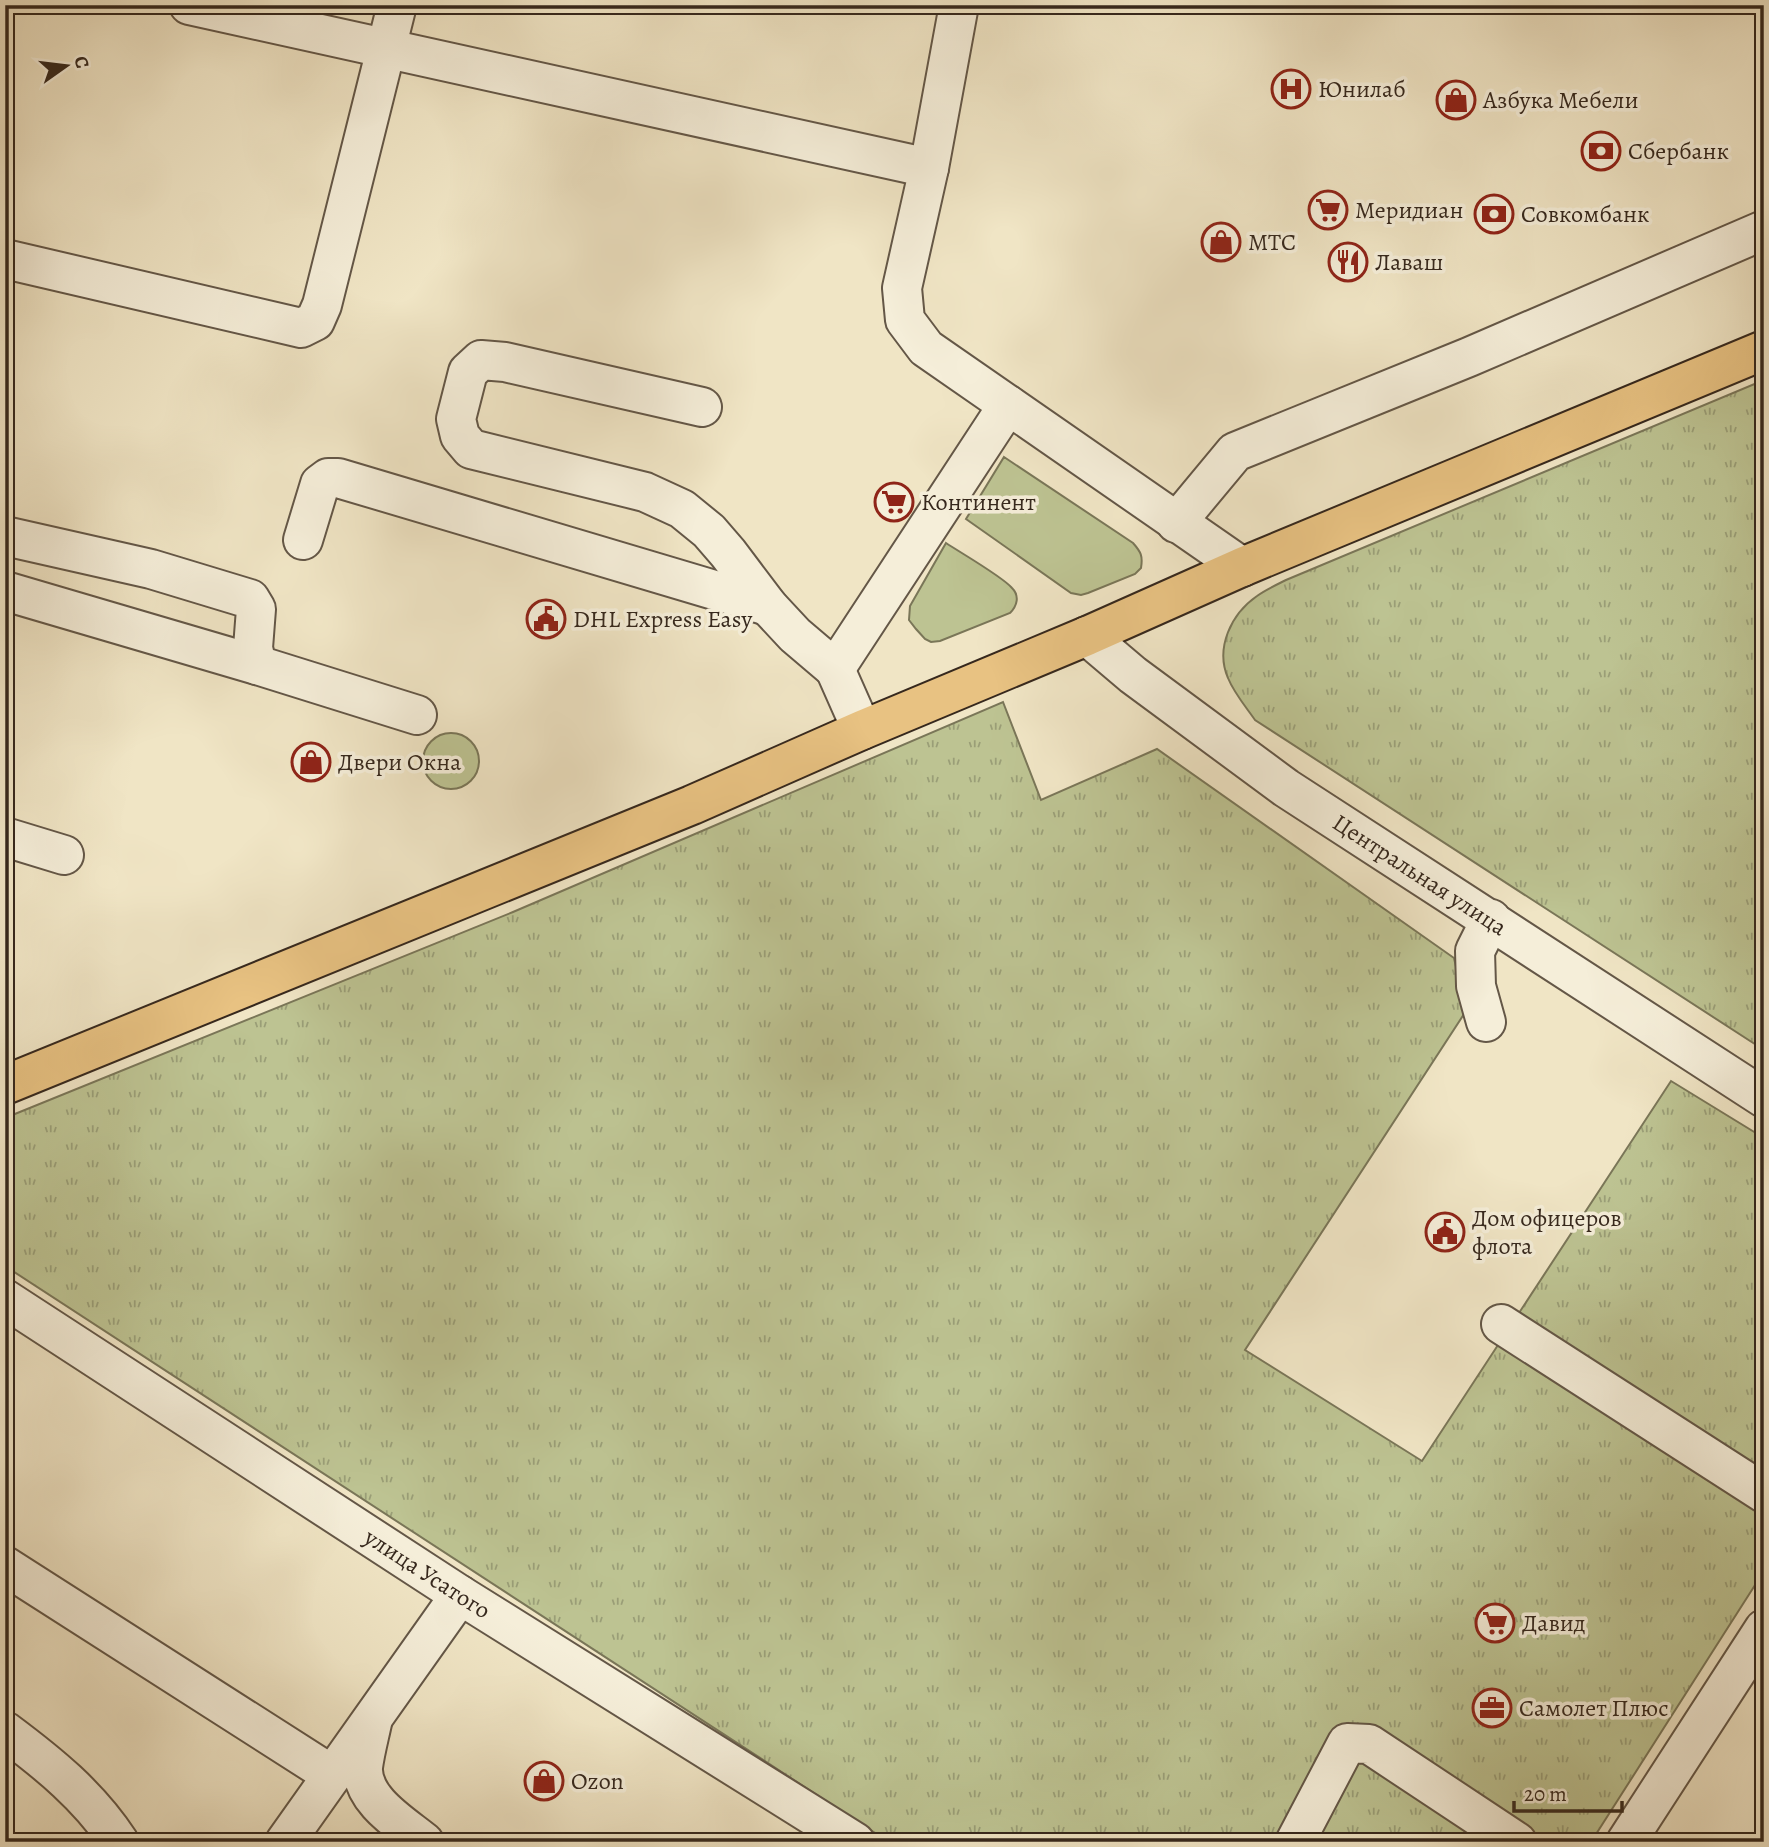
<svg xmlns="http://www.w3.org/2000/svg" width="1769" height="1847" font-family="Alegreya,serif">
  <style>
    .grass { fill: #bdc392; stroke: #7a7658; stroke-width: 2 }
    .park { fill: url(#park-tufts); stroke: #7a7658; stroke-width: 2 }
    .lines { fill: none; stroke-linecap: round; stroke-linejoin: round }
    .minor-casing { stroke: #645747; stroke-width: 42 }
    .highway-casing { stroke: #36281d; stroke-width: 42 }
    .minor { stroke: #f5eed9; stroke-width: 38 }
    .highway { stroke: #e8c282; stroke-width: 38 }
    .labels { text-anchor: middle; stroke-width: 7; stroke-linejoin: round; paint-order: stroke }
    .poi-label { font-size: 24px; fill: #36281d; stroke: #f5eed9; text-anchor: start }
    .street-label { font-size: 24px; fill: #36281d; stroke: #f5eed9 }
  </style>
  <defs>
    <pattern id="park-tufts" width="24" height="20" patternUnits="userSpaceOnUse" patternTransform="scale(1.75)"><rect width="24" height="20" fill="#bdc392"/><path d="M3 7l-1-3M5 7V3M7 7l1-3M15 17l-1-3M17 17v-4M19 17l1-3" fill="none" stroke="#9a9e77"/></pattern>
  </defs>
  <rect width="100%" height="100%" fill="#f0e5c5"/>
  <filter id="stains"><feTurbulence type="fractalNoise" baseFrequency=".00286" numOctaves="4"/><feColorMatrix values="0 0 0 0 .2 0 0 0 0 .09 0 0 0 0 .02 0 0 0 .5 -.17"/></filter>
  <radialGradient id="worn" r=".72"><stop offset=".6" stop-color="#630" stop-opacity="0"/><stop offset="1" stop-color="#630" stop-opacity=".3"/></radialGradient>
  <path class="grass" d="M1004,457L1133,543C1141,552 1143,556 1141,568L1135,574L1088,593L1081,595L1071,593L966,519Z
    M946,543C961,553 1003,577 1012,588C1020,596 1017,606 1010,613L940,641L931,642L925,639L916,629L909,620L910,606Z
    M423 761a28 28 0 1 1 56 0a28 28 0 1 1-56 0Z"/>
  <path class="park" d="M1764,380V1050L1255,720C1246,707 1234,693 1228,678C1215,648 1231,614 1257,596C1265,590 1276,585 1286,580Z
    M1003,702L1041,800L1157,749L1454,958L1466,1011L1245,1350L1422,1461L1671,1081L1764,1138V1571L1591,1842H889L5,1266V1118L513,912Z"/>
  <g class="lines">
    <defs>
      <g id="minor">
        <path d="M189,5L929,168"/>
        <path d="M959,5L929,168L902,288L905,320L926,348L1242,567"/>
        <path d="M5,259L301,328L315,321L322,305L397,5"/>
        <path d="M702,407L505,362L481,360L468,372L456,419L460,436L471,449L645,492L682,509L709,531L728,553L768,606L795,635L835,669L1008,405"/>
        <path d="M1176,523L1235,452L1469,357L1764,230"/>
        <path d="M5,536L151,569L250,599L256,609L253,648L257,665L417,715"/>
        <path d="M303,540L320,484L328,478H338L768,606"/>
        <path d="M5,591L257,665"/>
        <path id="s1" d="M1087,636L1133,675L1286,788L1764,1098"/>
        <path d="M835,669L862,730"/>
        <path d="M5,837L64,855"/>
        <path d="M1486,1022L1476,986L1475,951L1491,919"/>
        <path id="s2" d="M5,1299L460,1595L855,1842"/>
        <path d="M1501,1324L1764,1493"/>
        <path d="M5,1566L332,1775"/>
        <path d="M372,1723C369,1737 365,1752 363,1767C361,1800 402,1824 424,1842"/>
        <path d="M5,1731C48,1763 89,1796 119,1842"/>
        <path d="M285,1842L460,1595"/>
        <path d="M1295,1842L1347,1743L1369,1744L1517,1842"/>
        <path d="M1626,1842L1764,1629"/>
      </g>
      <path id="highway" d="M5,1085L692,805L862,730L1087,636L1242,567L1764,350"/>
    </defs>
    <use href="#minor" class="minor-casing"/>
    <use href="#highway" class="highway-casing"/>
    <use href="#minor" class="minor"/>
    <use href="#highway" class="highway"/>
  </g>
  <defs>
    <symbol id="hospital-ring" viewBox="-11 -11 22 22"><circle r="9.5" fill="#f5eed9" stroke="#8f2418" stroke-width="1.5"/><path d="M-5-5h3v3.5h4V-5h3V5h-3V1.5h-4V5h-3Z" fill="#8f2418"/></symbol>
    <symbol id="shop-ring" viewBox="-11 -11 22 22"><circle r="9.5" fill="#f5eed9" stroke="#8f2418" stroke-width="1.5"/><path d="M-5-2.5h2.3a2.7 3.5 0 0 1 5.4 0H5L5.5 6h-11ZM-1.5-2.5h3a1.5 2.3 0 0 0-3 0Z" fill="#8f2418"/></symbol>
    <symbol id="bank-ring" viewBox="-11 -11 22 22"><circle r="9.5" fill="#f5eed9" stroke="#8f2418" stroke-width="1.5"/><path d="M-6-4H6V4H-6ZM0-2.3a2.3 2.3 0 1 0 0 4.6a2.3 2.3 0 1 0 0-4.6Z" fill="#8f2418"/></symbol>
    <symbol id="supermarket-ring" viewBox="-11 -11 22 22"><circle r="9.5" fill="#f5eed9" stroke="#8f2418" stroke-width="1.5"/><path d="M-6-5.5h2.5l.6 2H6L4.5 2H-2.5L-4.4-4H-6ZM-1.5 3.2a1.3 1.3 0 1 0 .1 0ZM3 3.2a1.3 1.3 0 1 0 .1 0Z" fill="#8f2418"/></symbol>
    <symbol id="restaurant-ring" viewBox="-11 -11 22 22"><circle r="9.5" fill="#f5eed9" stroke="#8f2418" stroke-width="1.5"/><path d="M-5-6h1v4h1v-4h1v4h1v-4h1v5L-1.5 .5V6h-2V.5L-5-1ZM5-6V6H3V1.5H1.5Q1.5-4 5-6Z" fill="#8f2418"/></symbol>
    <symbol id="civic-ring" viewBox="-11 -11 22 22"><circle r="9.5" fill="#f5eed9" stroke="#8f2418" stroke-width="1.5"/><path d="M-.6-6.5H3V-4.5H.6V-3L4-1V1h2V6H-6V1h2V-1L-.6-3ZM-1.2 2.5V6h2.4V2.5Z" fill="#8f2418"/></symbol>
    <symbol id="office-ring" viewBox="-11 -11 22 22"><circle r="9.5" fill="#f5eed9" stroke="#8f2418" stroke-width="1.5"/><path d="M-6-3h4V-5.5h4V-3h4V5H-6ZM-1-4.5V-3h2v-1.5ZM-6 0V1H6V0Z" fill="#8f2418"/></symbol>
  </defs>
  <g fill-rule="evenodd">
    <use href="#hospital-ring" x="1269" y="67" width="44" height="44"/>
    <use href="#shop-ring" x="1434" y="78" width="44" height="44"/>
    <use href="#bank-ring" x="1579" y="129" width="44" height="44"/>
    <use href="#supermarket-ring" x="1306" y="188" width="44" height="44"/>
    <use href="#bank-ring" x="1472" y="192" width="44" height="44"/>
    <use href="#shop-ring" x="1199" y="220" width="44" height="44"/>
    <use href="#restaurant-ring" x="1326" y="240" width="44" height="44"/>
    <use href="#supermarket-ring" x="872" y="480" width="44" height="44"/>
    <use href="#civic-ring" x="524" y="597" width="44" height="44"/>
    <use href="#shop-ring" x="289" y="740" width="44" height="44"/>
    <use href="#civic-ring" x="1423" y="1210" width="44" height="44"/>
    <use href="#supermarket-ring" x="1473" y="1601" width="44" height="44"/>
    <use href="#office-ring" x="1470" y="1686" width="44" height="44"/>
    <use href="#shop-ring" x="522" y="1759" width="44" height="44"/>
  </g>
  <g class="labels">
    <g class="poi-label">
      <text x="1318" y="97">Юнилаб</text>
      <text x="1483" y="108">Азбука Мебели</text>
      <text x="1628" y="159">Сбербанк</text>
      <text x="1355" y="218">Меридиан</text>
      <text x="1521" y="222">Совкомбанк</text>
      <text x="1248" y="250">МТС</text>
      <text x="1375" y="270">Лаваш</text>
      <text x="921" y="510">Континент</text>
      <text x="573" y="627">DHL Express Easy</text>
      <text x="338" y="770">Двери Окна</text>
      <text x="1472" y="1226">Дом офицеров<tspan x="1472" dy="28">флота</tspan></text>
      <text x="1522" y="1631">Давид</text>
      <text x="1519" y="1716">Самолет Плюс</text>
      <text x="571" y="1789">Ozon</text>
    </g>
    <g class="street-label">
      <text dy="8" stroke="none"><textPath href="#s1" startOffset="410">Центральная улица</textPath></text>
      <text dy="8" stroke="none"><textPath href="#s2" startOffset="504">улица Усатого</textPath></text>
    </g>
  </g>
  <rect width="1769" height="1847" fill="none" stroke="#f0e5c5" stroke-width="28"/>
  <rect x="7" y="7" width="1755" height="1833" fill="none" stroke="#36281d" stroke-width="3.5"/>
  <rect x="14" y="14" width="1741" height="1819" fill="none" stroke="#36281d" stroke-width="2"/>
  <g transform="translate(66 66) rotate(76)" stroke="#f5eed9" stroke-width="5" paint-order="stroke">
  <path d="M0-5L12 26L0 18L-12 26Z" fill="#36281d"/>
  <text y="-10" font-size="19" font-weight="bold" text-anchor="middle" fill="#36281d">С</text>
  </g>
  <path d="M1514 1801v10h108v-10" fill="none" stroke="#36281d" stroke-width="3.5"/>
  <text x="1524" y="1801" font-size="21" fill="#36281d" stroke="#f5eed9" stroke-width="5" paint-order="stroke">20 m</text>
  <rect width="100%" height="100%" filter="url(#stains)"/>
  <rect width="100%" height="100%" fill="url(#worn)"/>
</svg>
